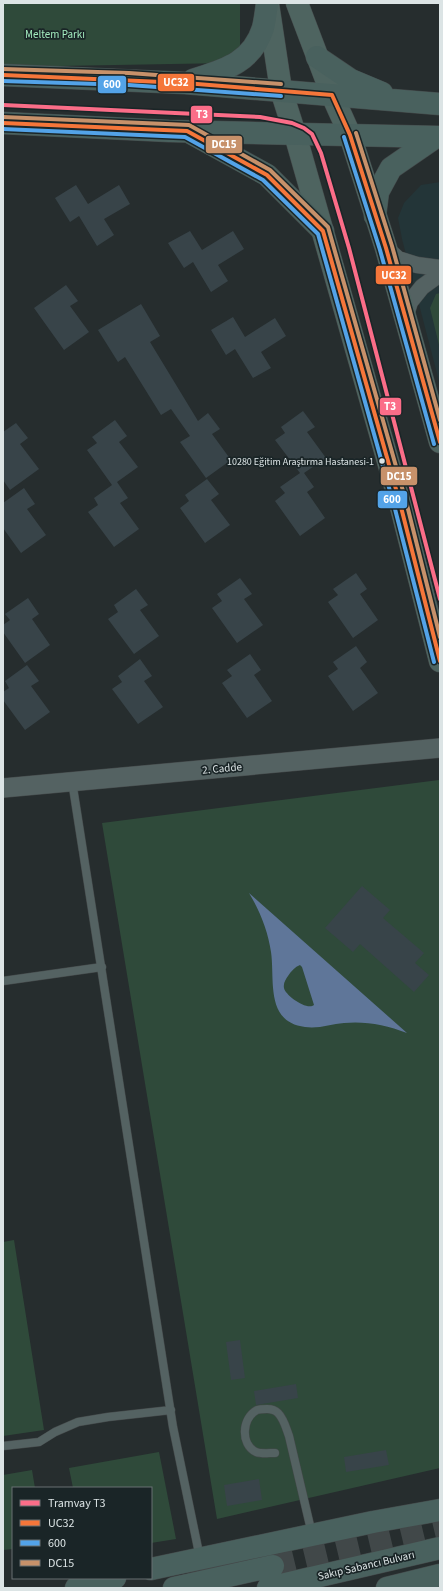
<svg xmlns="http://www.w3.org/2000/svg" width="443" height="1591" font-family="'Source Sans 3',sans-serif">
  <style>
    .built { fill: #233538 }
    .green { fill: #2f4a3a }
    .water { fill: #5f7699; fill-rule: evenodd }
    .building { fill: #384449 }
    .lines { fill: none; stroke-linecap: round; stroke-linejoin: round }
    .primary-tunnel { stroke: #414849; stroke-width: 22; stroke-dasharray: 22 11; stroke-linecap: butt }
    .service-casing { stroke: #44494a; stroke-width: 9 }
    .minor-casing { stroke: #44494a; stroke-width: 17 }
    .tertiary-casing { stroke: #44494a; stroke-width: 20 }
    .secondary-casing { stroke: #44494a; stroke-width: 23 }
    .primary-casing { stroke: #44494a; stroke-width: 23 }
    .service { stroke: #546262; stroke-width: 8 }
    .minor { stroke: #546262; stroke-width: 16 }
    .tertiary { stroke: #546262; stroke-width: 19 }
    .secondary { stroke: #4e6460; stroke-width: 22 }
    .primary { stroke: #49615e; stroke-width: 22 }
    .bus-1-casing { stroke: #1a2527; stroke-width: 7 }
    .bus-2-casing { stroke: #1a2527; stroke-width: 7 }
    .bus-3-casing { stroke: #1a2527; stroke-width: 7 }
    .bus-1 { stroke: #f5763a; stroke-width: 4 }
    .bus-2 { stroke: #53a3e8; stroke-width: 4 }
    .bus-3 { stroke: #c7916a; stroke-width: 4 }
    .tram-1-casing { stroke: #1a2527; stroke-width: 7 }
    .tram-1 { stroke: #fb6d88; stroke-width: 4 }
    .bus-dot { fill: #dce4e5; stroke: #1a2527; stroke-width: 1.5 }
    .labels { text-anchor: middle; stroke-width: 3.5; stroke-linejoin: round; paint-order: stroke }
    .bus-label { font-size: 10px; fill: #dce4e5; stroke: #1a2527; text-anchor: end }
    .park-label { font-size: 11px; fill: #a2ebbe; stroke: #1a2527 }
    .street-label { font-size: 11px; fill: #dce4e5; stroke: #1a2527 }
    .line-badge { stroke: #1a2527; stroke-width: 1.5 }
    .badge-label { font-size: 11px; text-anchor: middle; font-weight: bold; fill: #fff }
  </style>
  <rect width="100%" height="100%" fill="#262d2e"/>
  <path class="built" d="M440,182V385L402,239L398,218L404,203L421,185Z"/>
  <path class="green" d="M3,3H240V49L228,63L3,67Z
    M440,293V349L430,308L436,294Z
    M439,780L440,1468L217,1519L102,823Z
    M14,1240L44,1430L3,1436V1242Z
    M159,1452L176,1539L151,1543V1488H73L69,1468Z
    M32,1470L35,1488H13V1549L3,1550V1475Z"/>
  <path class="water" d="M249,893L407,1033C386,1025 366,1021 344,1023C331,1024 319,1029 305,1027C265,1022 275,980 271,952C268,931 260,911 249,893ZM300,965L302,967L314,1005C307,1011 285,995 284,988C283,983 286,979 288,976C291,971 295,967 300,965Z"/>
  <path class="building" d="M76,185L88,204L119,185L130,204L104,219L114,235L97,246L79,216L70,222L55,198Z
    M190,231L202,250L233,231L244,249L218,265L228,281L211,292L193,262L184,268L168,243Z
    M66,285L78,301L70,306L89,332L64,350L34,308Z
    M141,304L160,336L150,342L198,421L208,413L220,429L212,434L231,460L206,478L180,442L190,436L171,409L161,415L125,357L118,362L98,330Z
    M233,317L245,337L275,318L286,336L261,352L271,368L253,378L235,349L226,355L211,330Z
    M303,411L315,427L307,432L326,458L304,473L314,487L307,492L325,518L300,536L275,501L285,493L280,487L300,473L275,440L285,433L281,427Z
    M115,420L127,436L119,442L138,467L117,482L128,498L120,503L139,529L114,547L88,512L98,505L94,498L112,485L87,450L97,443L92,437Z
    M16,423L28,438L20,444L39,469L10,490L3,480V432Z
    M207,479L219,494L211,500L230,525L205,543L180,508L189,501L185,495Z
    M24,488L35,504L27,509L46,535L21,553L3,528V503Z
    M356,573L367,589L360,594L378,620L353,638L328,602L338,595L333,589Z
    M240,578L252,594L244,599L263,625L237,643L212,608L222,601L217,594Z
    M136,589L148,605L140,610L159,636L134,654L108,619L118,612L114,605Z
    M28,598L39,614L32,619L50,645L25,663L3,632V625L10,620L5,614Z
    M356,646L367,662L360,668L378,693L353,711L328,676L338,669L333,662Z
    M250,654L261,670L254,675L272,701L247,718L222,683L232,676L227,670Z
    M140,659L152,676L144,681L163,707L138,724L112,689L122,682L118,676Z
    M27,665L39,681L31,686L50,712L25,730L3,700V692L9,688L5,681Z
    M362,886L390,910L383,918L424,953L415,963L429,975L414,992L360,944L353,952L325,928Z
    M240,1340L245,1378L231,1380L226,1342Z
    M296,1384L298,1398L256,1405L254,1391Z
    M386,1450L389,1465L346,1472L344,1457Z
    M259,1479L262,1500L227,1506L224,1485Z"/>
  <g class="lines">
    <path class="primary-tunnel" d="M273,1566L440,1526"/>
    <defs>
      <path id="service" d="M72,781L173,1427L200,1558
        M3,981L102,967
        M3,1446L39,1442L55,1432L78,1422L108,1417L171,1410
        M275,1453C269,1453 261,1454 256,1452C240,1444 242,1418 257,1410C260,1409 264,1409 267,1409C271,1409 275,1410 278,1413C284,1419 286,1428 289,1436L312,1534"/>
      <path id="minor" d="M386,248L398,259L417,265L440,268
        M405,318L410,302L422,287L440,274"/>
      <path id="tertiary" d="M3,788L440,748"/>
      <path id="secondary" d="M297,3L332,95L350,135L386,248L440,442
        M268,4L281,90L295,134L401,507L440,661"/>
      <path id="primary" d="M317,57L351,80L382,93
        M3,75L185,83L440,104
        M193,80C224,70 252,63 263,28C265,20 266,11 267,3
        M3,123L169,131L440,137
        M189,132L267,175L323,231
        M375,216L378,192L391,168L436,137
        M151,1569L373,1522L440,1510
        M76,1588L115,1578
        M174,1588L273,1566
        M268,1588L440,1548
        M387,1588L440,1575"/>
    </defs>
    <use href="#service" class="service-casing"/>
    <use href="#minor" class="minor-casing"/>
    <use href="#tertiary" class="tertiary-casing"/>
    <use href="#secondary" class="secondary-casing"/>
    <use href="#primary" class="primary-casing"/>
    <use href="#service" class="service"/>
    <use href="#minor" class="minor"/>
    <use href="#tertiary" class="tertiary"/>
    <use href="#secondary" class="secondary"/>
    <use href="#primary" class="primary"/>
    <defs>
      <path id="bus-1" d="M3,75L185,83L332,95L350,135L386,248L440,442
        M3,123L187,131L267,175L323,231L401,507L440,661"/>
      <path id="bus-2" d="M3,81L129,85L281,96
        M3,129L185,137L263,180L318,234L395,509L434,662
        M344,137L380,250L434,444"/>
      <path id="bus-3" d="M3,69L129,73L281,84
        M3,117L189,125L270,170L328,227L407,505L440,637
        M356,133L392,246L440,420"/>
    </defs>
    <use href="#bus-1" class="bus-1-casing"/>
    <use href="#bus-2" class="bus-2-casing"/>
    <use href="#bus-3" class="bus-3-casing"/>
    <use href="#bus-1" class="bus-1"/>
    <use href="#bus-2" class="bus-2"/>
    <use href="#bus-3" class="bus-3"/>
    <defs>
      <path id="tram-1" d="M3,105L260,117L292,123L304,128L312,134L321,153L349,248L440,599"/>
    </defs>
    <use href="#tram-1" class="tram-1-casing"/>
    <use href="#tram-1" class="tram-1"/>
  </g>
  <circle class="bus-dot" cx="382" cy="461" r="3.5"/>
  <g class="labels">
    <g class="bus-label">
      <text x="374" y="465">10280 Eğitim Araştırma Hastanesi-1</text>
    </g>
    <g class="park-label">
      <text x="55" y="38">Meltem Parkı</text>
    </g>
    <g class="street-label">
      <text transform="translate(222 768) rotate(-5)" y="4">2. Cadde</text>
      <text transform="translate(366 1565) rotate(-13)" y="4">Sakıp Sabancı Bulvarı</text>
    </g>
  </g>
  <g class="line-badge">
    <rect x="157" y="73" width="38" height="19" rx="4" fill="#f5763a"/>
    <rect x="97" y="75" width="30" height="19" rx="4" fill="#53a3e8"/>
    <rect x="190" y="105" width="23" height="19" rx="4" fill="#fb6d88"/>
    <rect x="205" y="135" width="38" height="19" rx="4" fill="#c7916a"/>
    <rect x="375" y="265" width="37" height="20" rx="4" fill="#f5763a"/>
    <rect x="379" y="397" width="23" height="19" rx="4" fill="#fb6d88"/>
    <rect x="380" y="466" width="38" height="20" rx="4" fill="#c7916a"/>
    <rect x="377" y="490" width="31" height="19" rx="4" fill="#53a3e8"/>
  </g>
  <g class="badge-label">
    <text x="176" y="86">UC32</text>
    <text x="112" y="88">600</text>
    <text x="202" y="118">T3</text>
    <text x="224" y="148">DC15</text>
    <text x="394" y="279">UC32</text>
    <text x="390" y="410">T3</text>
    <text x="399" y="480">DC15</text>
    <text x="392" y="503">600</text>
  </g>
  <rect width="443" height="1591" fill="none" stroke="#dce4e5" stroke-width="8"/>
  <rect x="12" y="1487" width="140" height="92" fill="#1a2527" stroke="#687173"/>
  <rect x="20" y="1500" width="20" height="6" fill="#fb6d88" stroke="#687173"/>
  <text x="48" y="1507" font-size="12" fill="#dce4e5">Tramvay T3</text>
  <rect x="20" y="1520" width="20" height="6" fill="#f5763a" stroke="#687173"/>
  <text x="48" y="1527" font-size="12" fill="#dce4e5">UC32</text>
  <rect x="20" y="1540" width="20" height="6" fill="#53a3e8" stroke="#687173"/>
  <text x="48" y="1547" font-size="12" fill="#dce4e5">600</text>
  <rect x="20" y="1560" width="20" height="6" fill="#c7916a" stroke="#687173"/>
  <text x="48" y="1567" font-size="12" fill="#dce4e5">DC15</text>
</svg>
